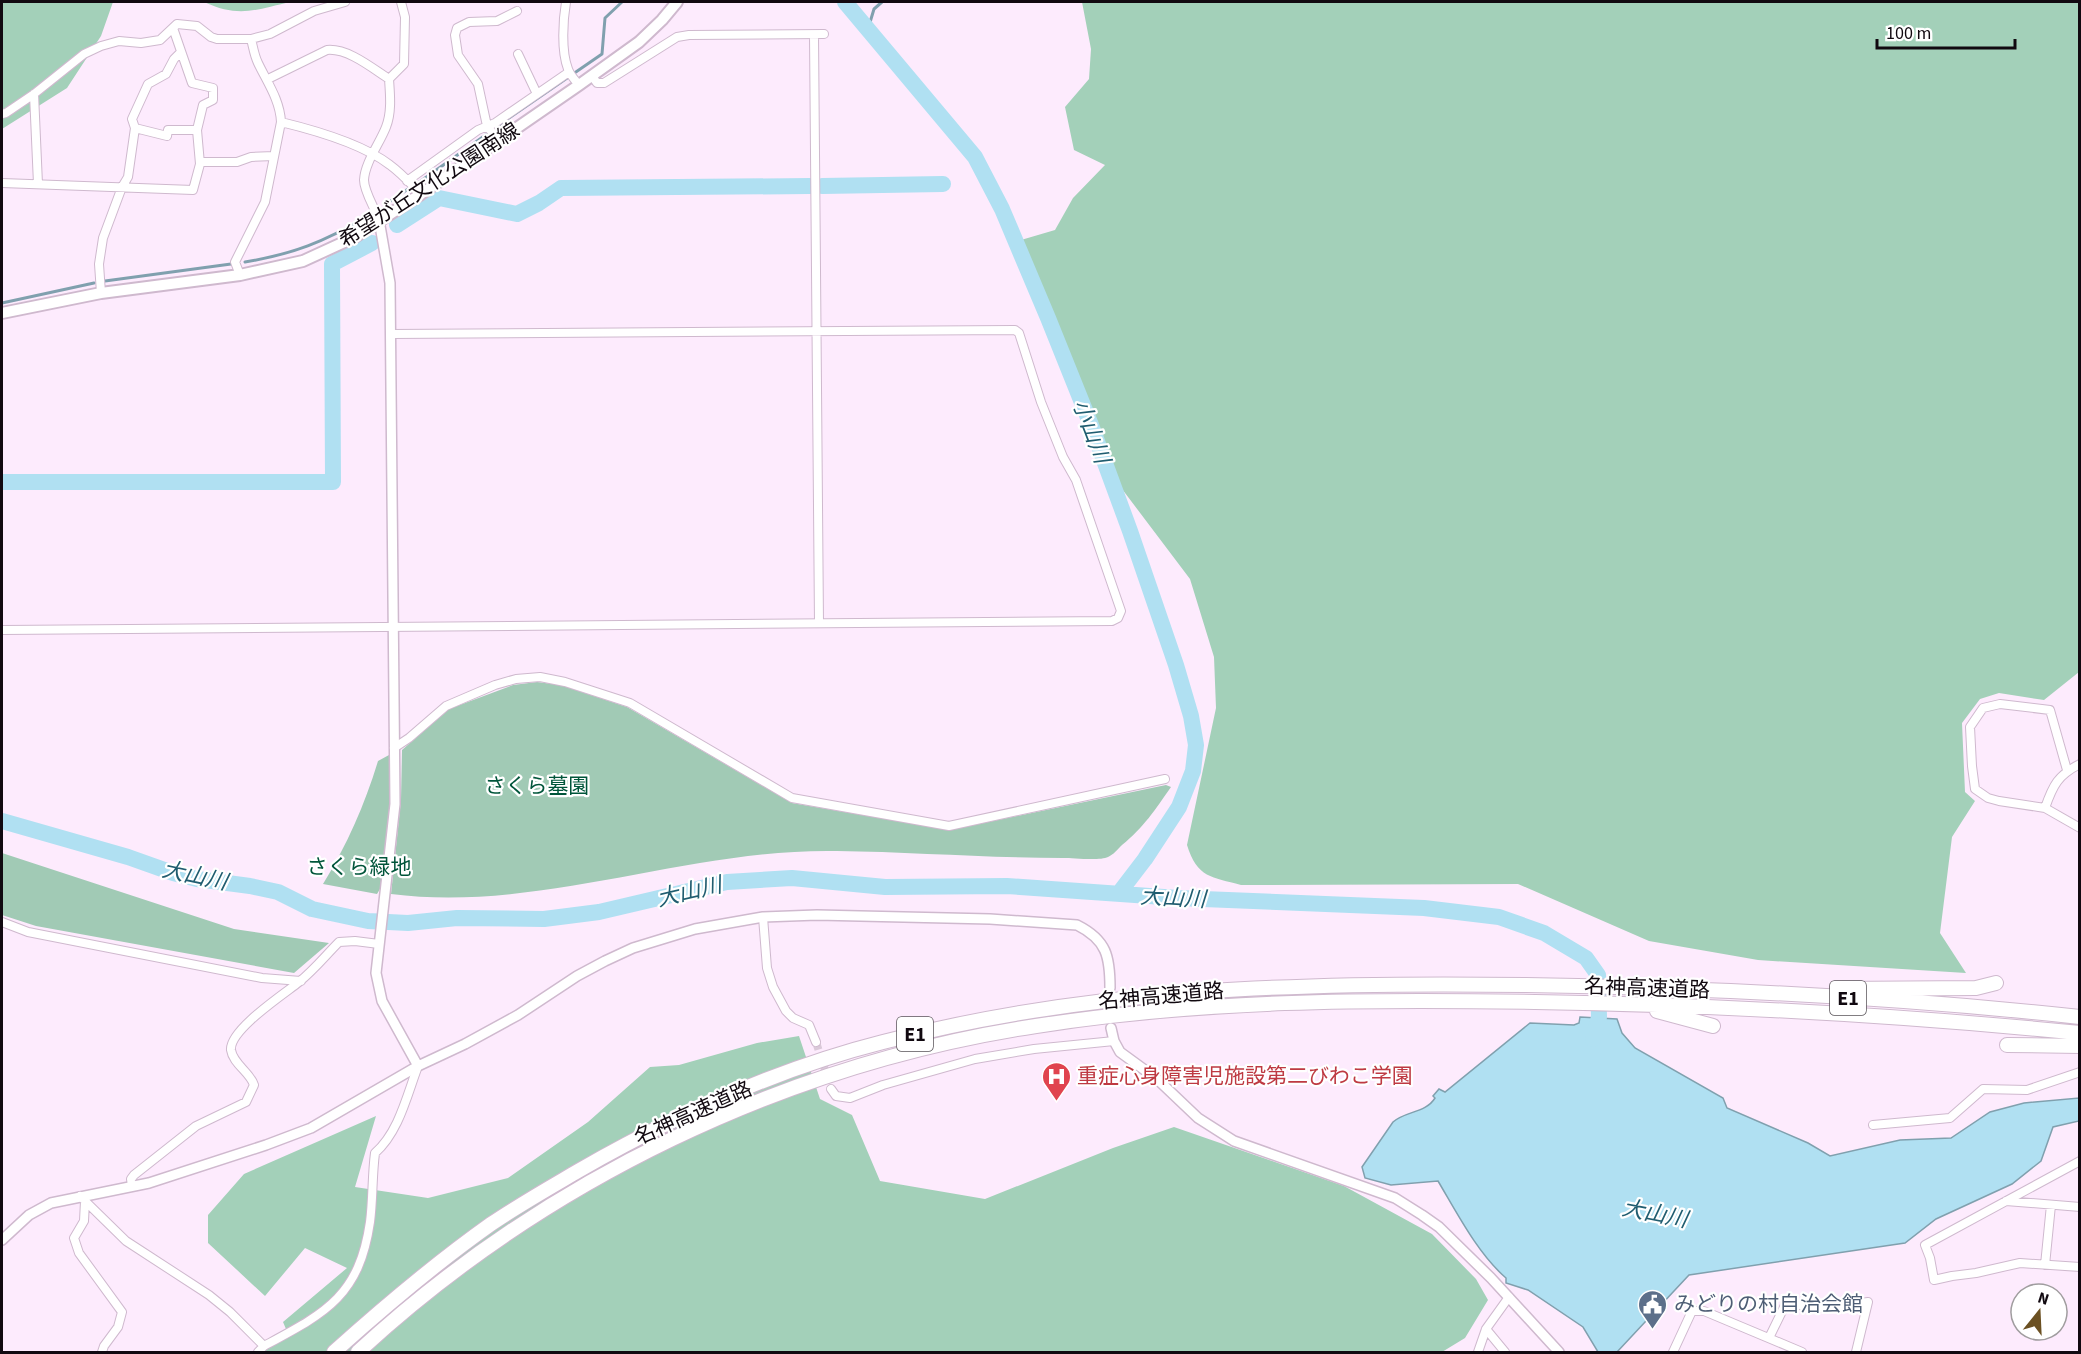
<svg xmlns="http://www.w3.org/2000/svg" width="2081" height="1354" font-family="'Source Sans 3','Noto Sans JP',sans-serif">
  <style>
    .green { fill: #a1cab5 }
    .forest { fill: #a3d0b9 }
    .water { fill: #b0e0f2; stroke: #80a0ae; stroke-width: 1.5 }
    .lines { fill: none; stroke-linecap: round; stroke-linejoin: round }
    .stream { stroke: #80a0ae; stroke-width: 3 }
    .river { stroke: #b0e0f2; stroke-width: 16 }
    .minor-tunnel { stroke: #dac9d9; stroke-width: 8; stroke-dasharray: 8 4; stroke-linecap: butt }
    .minor-casing { stroke: #cfb9ce; stroke-width: 10 }
    .tertiary-casing { stroke: #cfb9ce; stroke-width: 12 }
    .secondary-casing { stroke: #cfb9ce; stroke-width: 14 }
    .motorway-casing { stroke: #cfb9ce; stroke-width: 16 }
    .minor { stroke: #fff; stroke-width: 8 }
    .tertiary { stroke: #fff; stroke-width: 9 }
    .secondary { stroke: #fff; stroke-width: 10 }
    .motorway { stroke: #fff; stroke-width: 14 }
    .labels { text-anchor: middle; stroke-width: 4.5; stroke-linejoin: round; paint-order: stroke }
    .shield { fill: #fff; stroke: #585358; stroke-width: 1.5 }
    .shield-label { font-size: 20px; font-weight: bold; fill: #110910 }
    .street-label { font-size: 21px; fill: #110910; stroke: #fff }
    .park-label { font-size: 21px; fill: #00553a; stroke: #fff }
    .health-label { font-size: 21px; fill: #be3a42; stroke: #fff; text-anchor: start }
    .service-label { font-size: 21px; fill: #4e5e75; stroke: #fff; text-anchor: start }
    .water-label { font-size: 22px; font-style: italic; fill: #205d70; stroke: #fff }
  </style>
  <rect width="100%" height="100%" fill="#fdebfd"/>
  <path class="green" d="M537,682L561,685L627,707L792,803L950,830L1166,785L1171,787C1155,810 1144,827 1122,845C1118,849 1113,855 1108,857C1100,861 1073,858 1063,858C988,858 912,852 837,851C687,848 541,913 391,894L401,800L402,750L449,709L513,685Z
    M389,755L390,804L380,889L377,894L323,884C347,845 365,804 378,761Z
    M2,853L234,929L329,943L294,973L36,926L2,915Z"/>
  <path class="forest" d="M2,2H113L101,36L67,88L2,129Z
    M204,2H290C255,10 239,18 204,2Z
    M1082,2H2079V672L2044,700L1999,693L1980,699L1962,723L1965,792L1975,801L1952,837L1940,933L1966,973L1758,960L1649,941L1518,884L1241,885C1212,877 1197,878 1187,845L1216,708L1214,657L1190,579L1119,485L1021,240L1055,230L1073,198L1105,165L1074,150L1065,107L1089,79L1091,49Z
    M799,1036L820,1099L852,1115L880,1181L985,1199L1113,1148L1174,1127L1344,1186L1432,1234L1476,1279L1488,1300L1465,1338L1442,1352H263L289,1336L283,1322L347,1268L305,1248L265,1296L208,1243V1215L244,1174L376,1116L355,1187L428,1198L508,1178L588,1122L650,1067L679,1065L757,1043Z"/>
  <path class="water" d="M1580,1017L1617,1019L1622,1033L1635,1048L1723,1098L1727,1108L1808,1143L1830,1156L1900,1140L1951,1138L1990,1112L2024,1103L2079,1098V1121L2053,1127L2041,1161L2012,1184L1936,1219L1905,1243L1689,1275L1617,1352H1598L1583,1327L1528,1290L1506,1283V1278C1478,1254 1457,1213 1438,1181L1391,1185L1365,1178L1362,1167L1393,1122C1405,1111 1426,1113 1435,1098L1433,1096L1439,1089L1445,1092L1530,1023L1574,1025L1579,1023Z"/>
  <g class="lines">
    <path class="stream" d="M868,29L874,9L882,2
      M496,127L602,54L605,18L622,2
      M418,183L487,134
      M386,204L408,189
      M245,262C293,254 324,242 366,217
      M105,281L231,264
      M2,303L94,283"/>
    <path class="river" d="M845,2L975,157L1002,209L1048,318L1091,425L1130,531L1176,665L1191,716L1196,745L1193,771L1179,807L1145,859L1119,893
      M822,186L943,184
      M397,225L439,198L517,214L539,203L561,188L810,186
      M2,482H333L332,264L372,243
      M2,821L128,857L173,873L197,879L250,886L278,892L312,909L368,921L408,923L457,918L544,919L599,912L727,882L792,878L885,887L1007,886L1178,898L1424,908L1499,917L1544,933L1586,958L1598,975L1599,1017L1593,1039"/>
    <path class="minor-tunnel" d="M816,1042L828,1079"/>
    <defs>
      <path id="minor" d="M566,2C563,20 561,51 568,69C570,75 575,80 579,85
        M814,35L819,623
        M518,54L537,94
        M592,76L597,83H604L677,37L689,35L824,34
        M268,79L327,50C348,48 372,68 389,79
        M34,94L38,184
        M2,114L6,113L34,94L84,54L101,46L119,41L141,43L160,40L177,24L197,26L211,37L217,39H251L270,34L314,11L345,2
        M281,122C314,130 363,144 390,165C401,173 411,184 421,194
        M135,128L132,119L148,84L166,74L174,59L181,52
        M498,140L487,126L478,84L458,55L455,35L457,28L469,22L497,21L517,11
        M200,162H237L251,157L274,156
        M407,181L478,130L495,123L569,72
        M2,183L193,190L200,164L197,130L203,105L213,100V88L192,83L173,28
        M379,220C375,208 364,192 364,180C365,162 380,143 386,127C392,112 390,94 389,79L404,64L405,17L401,2
        M240,275L235,262L265,202L281,122C280,100 267,82 258,63C254,55 253,46 251,39
        M101,293L99,264L103,238L122,187L128,177L135,128L167,136L168,130H197
        M2,630L1112,621L1118,618L1121,611L1076,480L1063,457L1041,402L1019,333L1015,330L391,334
        M394,748L409,738L446,706L495,685L516,679L540,677L565,682L630,703L792,798L949,826L1165,779
        M2067,770L2050,710L2000,704L1983,708L1970,727L1972,766L1975,789L1988,798L1999,801L2045,808L2080,828
        M2045,808C2053,785 2058,775 2080,764
        M763,917L767,968L773,987L786,1011L793,1018L809,1025L816,1042
        M2,922L28,932L262,978L301,981
        M831,1089L836,1096L850,1098L883,1085L975,1059L1034,1049L1114,1041
        M1873,1125L1950,1118L1983,1089L2027,1090L2080,1072
        M2080,1161L1925,1245L1930,1258L1934,1280L1952,1276L1976,1273L2020,1263L2080,1267
        M132,1186L131,1179L134,1175L196,1126L246,1102L254,1085C250,1072 233,1064 231,1050C229,1030 284,994 299,982C314,970 326,955 339,942L355,941L379,944
        M80,1196L126,1241L209,1295L230,1312L264,1346
        M85,1201L84,1221L74,1238L79,1253L122,1312L118,1327L104,1346L102,1352
        M2006,1201L2080,1207
        M2045,1265L2051,1205
        M1486,1329L1505,1352
        M1769,1338L1787,1301L1813,1309L1868,1302L1856,1352
        M258,1352L264,1346C325,1313 359,1297 370,1222C373,1199 372,1176 375,1153C399,1132 407,1095 418,1066
        M1478,1352L1486,1329L1509,1297
        M1673,1352L1692,1311H1704L1802,1352"/>
      <path id="tertiary" d="M379,220L390,283L395,804L376,973L382,1001L418,1066
        M1111,1028L1114,1041L1120,1052L1157,1079L1198,1118L1234,1141L1395,1198L1422,1215L1439,1227L1491,1278L1559,1352
        M2,1240L29,1215L51,1203L149,1183L266,1145L311,1128L418,1066L465,1044L518,1015L577,976L605,961L633,948L695,929L763,917L817,915L990,919L1077,925C1107,940 1110,957 1110,988"/>
      <path id="secondary" d="M2,313L101,293L240,275L303,261L353,238L421,194L579,85L639,42L662,20L677,2"/>
      <path id="motorway" d="M1837,989L1976,988L1996,983
        M1657,1011L1713,1026
        M2007,1045L2080,1046
        M334,1352C384,1307 436,1263 491,1224C519,1205 549,1188 578,1171C674,1116 776,1069 883,1042C1093,987 1310,982 1526,985C1711,988 1896,997 2080,1017
        M358,1352C544,1180 785,1064 1036,1026C1201,1000 1368,999 1535,1002C1717,1005 1898,1015 2080,1033"/>
    </defs>
    <use href="#minor" class="minor-casing"/>
    <use href="#tertiary" class="tertiary-casing"/>
    <use href="#secondary" class="secondary-casing"/>
    <use href="#motorway" class="motorway-casing"/>
    <use href="#minor" class="minor"/>
    <use href="#tertiary" class="tertiary"/>
    <use href="#secondary" class="secondary"/>
    <use href="#motorway" class="motorway"/>
  </g>
  <defs>
    <symbol id="hospital-pin" viewBox="-11 -11 22 30"><path d="M0 17L-7.5 6A9.5 9.5 0 1 1 7.5 6Z" fill="#e0444e" stroke="#fff"/><path d="M-5-5h3v3.5h4V-5h3V5h-3V1.5h-4V5h-3Z" fill="#fff"/></symbol>
    <symbol id="civic-pin" viewBox="-11 -11 22 30"><path d="M0 17L-7.5 6A9.5 9.5 0 1 1 7.5 6Z" fill="#5c6f8a" stroke="#fff"/><path d="M-.6-6.5H3V-4.5H.6V-3L4-1V1h2V6H-6V1h2V-1L-.6-3ZM-1.2 2.5V6h2.4V2.5Z" fill="#fff"/></symbol>
  </defs>
  <g fill-rule="evenodd">
    <use href="#hospital-pin" x="1040" y="1060" width="33" height="45"/>
    <use href="#civic-pin" x="1636" y="1288" width="33" height="45"/>
  </g>
  <g class="labels">
    <g class="shield">
      <rect x="1830" y="981" width="36" height="34" rx="4.5"/>
      <rect x="897" y="1017" width="36" height="34" rx="4.5"/>
    </g>
    <g class="shield-label">
      <text x="1848" y="1005">E1</text>
      <text x="915" y="1041">E1</text>
    </g>
    <g class="street-label">
      <text transform="translate(429 185) rotate(-33)" y="7">希望が丘文化公園南線</text>
      <text transform="translate(1647 988) rotate(2)" y="7">名神高速道路</text>
      <text transform="translate(1161 996) rotate(-5)" y="7">名神高速道路</text>
      <text transform="translate(693 1113) rotate(-24)" y="7">名神高速道路</text>
    </g>
    <g class="park-label">
      <text x="537" y="793">さくら墓園</text>
      <text x="359" y="874">さくら緑地</text>
    </g>
    <g class="health-label">
      <text x="1077" y="1083">重症心身障害児施設第二びわこ学園</text>
    </g>
    <g class="service-label">
      <text x="1674" y="1311">みどりの村自治会館</text>
    </g>
    <g class="water-label">
      <text transform="translate(1092 431) rotate(69)" y="8">小山川</text>
      <text transform="translate(195 875) rotate(12)" y="8">大山川</text>
      <text transform="translate(689 891) rotate(-13)" y="8">大山川</text>
      <text transform="translate(1173 897) rotate(3)" y="8">大山川</text>
      <text transform="translate(1655 1213) rotate(11)" y="8">大山川</text>
    </g>
  </g>
  <rect width="2081" height="1354" fill="none" stroke="#110910" stroke-width="6"/>
  <g transform="translate(2039 1312) rotate(18)"><circle r="28" fill="#ffffff" stroke="#a09d9f" stroke-width="1.5"/>
  <path d="M0-4.5L10 22L0 15L-10 22Z" fill="#6b5022"/>
  <text y="-9" font-size="16" font-weight="bold" text-anchor="middle" fill="#110910">N</text>
  </g>
  <path d="M1877 39v9h138v-9" fill="none" stroke="#110910" stroke-width="3"/>
  <text x="1886" y="39" font-size="18" fill="#110910" stroke="#ffffff" stroke-width="4.5" paint-order="stroke">100 m</text>
</svg>
